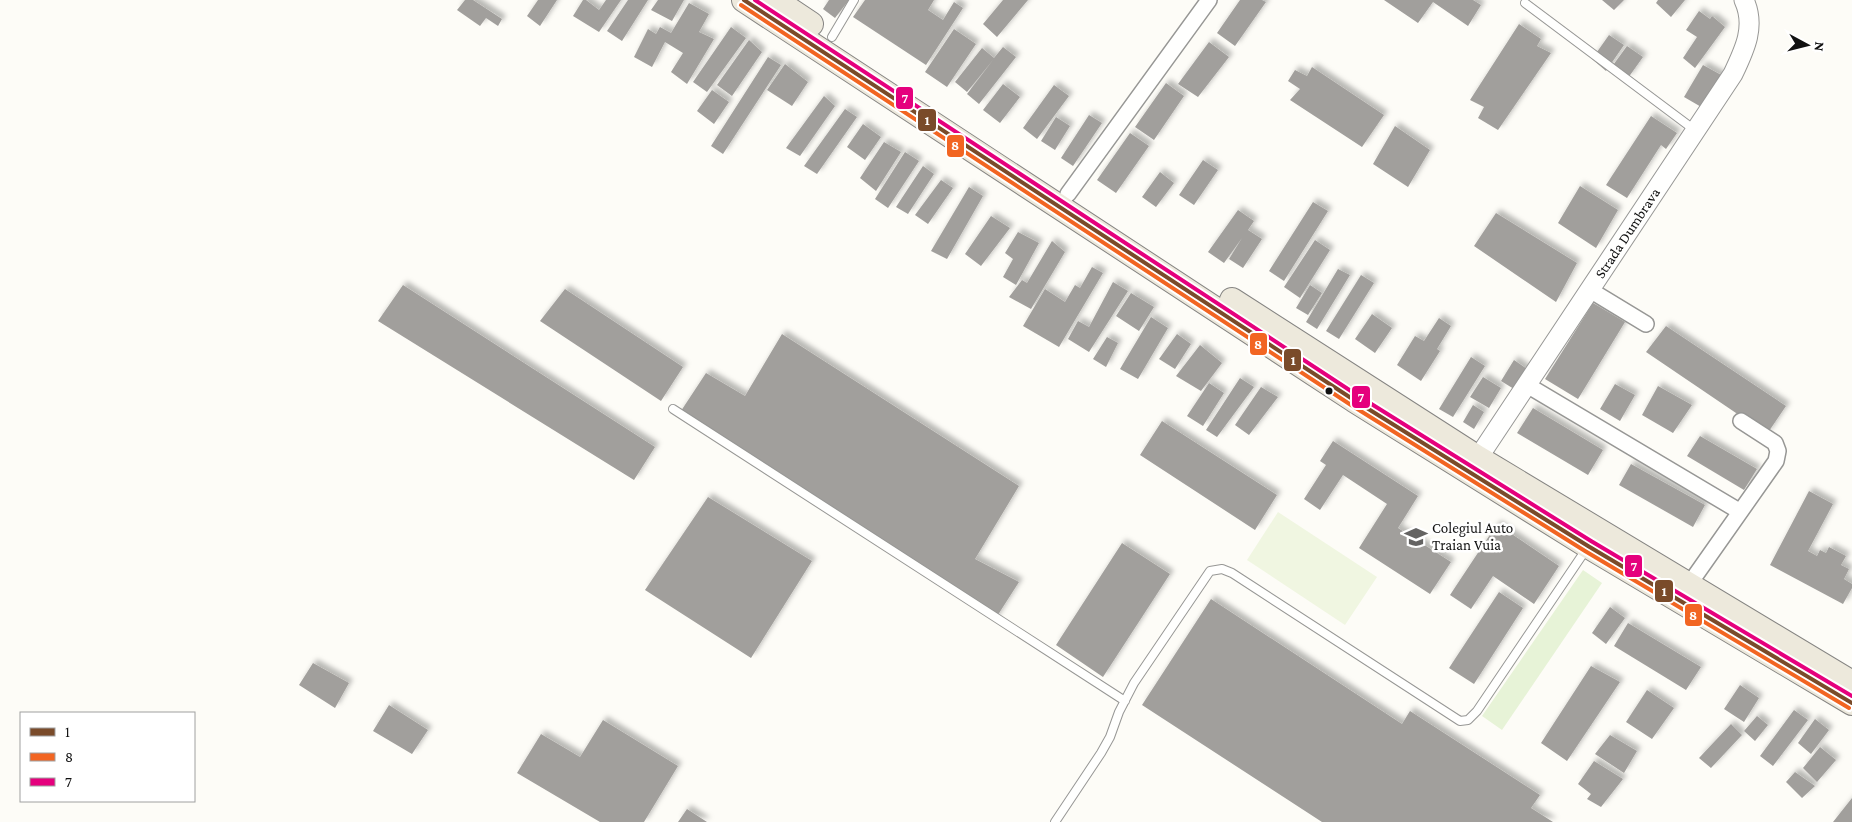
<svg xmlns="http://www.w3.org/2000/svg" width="1852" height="822" font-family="'Crimson Pro',serif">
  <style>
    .green { fill: #e7f3d7 }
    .pitch { fill: #f0f6e1 }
    .building { fill: #a19f9c; filter: url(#shadow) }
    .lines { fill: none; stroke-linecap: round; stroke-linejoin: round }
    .service-casing { stroke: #979795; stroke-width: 10 }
    .minor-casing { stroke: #979795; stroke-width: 18 }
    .tertiary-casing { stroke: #979795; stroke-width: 21 }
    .primary-casing { stroke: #858482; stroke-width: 26 }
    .service { stroke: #fffffe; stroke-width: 8 }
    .minor { stroke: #fffffe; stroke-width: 15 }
    .tertiary { stroke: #fffffe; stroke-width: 19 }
    .primary { stroke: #ede9dc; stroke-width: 24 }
    .bus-1-casing { stroke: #fff; stroke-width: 8 }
    .bus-2-casing { stroke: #fff; stroke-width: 8 }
    .bus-3-casing { stroke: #fff; stroke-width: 8 }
    .bus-1 { stroke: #7a4b2a; stroke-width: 4 }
    .bus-2 { stroke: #f26522; stroke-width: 4 }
    .bus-3 { stroke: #e5007d; stroke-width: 4 }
    .bus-dot { fill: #111; stroke: #fff; stroke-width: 2 }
    .labels { text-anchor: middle; stroke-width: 5; stroke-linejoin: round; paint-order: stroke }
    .street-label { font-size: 15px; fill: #111; stroke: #fff }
    .poi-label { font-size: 15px; fill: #111; stroke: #fff; text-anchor: start }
    .line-badge { stroke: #fff; stroke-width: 2 }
    .badge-label { font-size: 14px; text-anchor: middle; font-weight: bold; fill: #fff }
  </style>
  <defs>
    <filter id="shadow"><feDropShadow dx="4" dy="-4" stdDeviation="2.5" flood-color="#0004"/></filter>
  </defs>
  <rect width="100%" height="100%" fill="#fdfcf7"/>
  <path class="green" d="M1583,570L1602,583L1502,730L1482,716Z"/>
  <path class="pitch" d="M1278,512L1377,577L1345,625L1247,560Z"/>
  <path class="building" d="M465,0H473L502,19L498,26L486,18L480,26L457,10Z
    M538,0H557L540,26L527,16Z
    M583,0H586L599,10L606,0H621L599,32L573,16Z
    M628,0H648L622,41L607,31Z
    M658,0H684L672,21L651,10Z
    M829,0H849L835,18L823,9Z
    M865,0H934L928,10L943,20L954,2L963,8L926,65L853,17Z
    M1003,0H1028L997,37L983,24Z
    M1240,0H1262L1266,2L1235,46L1217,33Z
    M1384,0H1473L1481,5L1468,26L1433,2L1418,23Z
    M1602,0H1624L1614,10Z
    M1658,0H1685L1671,17L1656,3Z
    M689,3L709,14L699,32L714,39L687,84L671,72L683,53L665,42L652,67L634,57L648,29L656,34L660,27L671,33Z
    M1699,11L1710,19L1712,16L1725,27L1695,68L1683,58L1697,37L1686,30Z
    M1519,24L1541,39L1537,46L1551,53L1498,130L1478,118L1484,107L1470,100Z
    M731,27L746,38L707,92L693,82Z
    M954,29L976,44L947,87L925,72Z
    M1609,35L1624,45L1606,71L1592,59Z
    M749,40L762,52L732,96L717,85Z
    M1209,42L1229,57L1198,97L1178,84Z
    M1627,46L1643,57L1628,78L1611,68Z
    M1003,47L1016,57L979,104L967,94L993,60L967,92L955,82L982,48L994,58Z
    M768,57L781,65L723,154L711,146Z
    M785,64L808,82L792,106L767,90Z
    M1703,65L1723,76L1703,108L1684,97Z
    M1312,67L1384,115L1362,147L1290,100L1300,89L1288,81L1295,70L1307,76Z
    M1166,83L1184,96L1154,140L1135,127Z
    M1003,84L1020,97L1000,123L983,110Z
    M1054,85L1069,96L1037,139L1023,128Z
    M712,90L729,102L714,124L697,111Z
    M824,96L835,106L800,156L786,148Z
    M845,109L857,117L817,174L804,166Z
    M1089,115L1102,123L1073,166L1061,158Z
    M1651,116L1677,133L1666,149L1661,145L1627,198L1606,185Z
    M1056,117L1070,126L1055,150L1041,141Z
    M863,124L881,137L865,160L847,147Z
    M1395,126L1430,150L1408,187L1373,164Z
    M1130,133L1149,146L1116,193L1097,180Z
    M884,142L901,152L876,191L860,178Z
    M905,152L919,161L888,208L875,199Z
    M1203,160L1218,170L1194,205L1179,195Z
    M923,166L934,174L908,214L896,207Z
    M1160,172L1174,183L1156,207L1142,197Z
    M941,180L953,188L928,224L915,215Z
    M1580,186L1618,210L1596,248L1558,223Z
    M969,187L983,196L947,259L931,251Z
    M1313,202L1328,211L1284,281L1269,271Z
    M1238,210L1254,221L1248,230L1262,239L1243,268L1229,259L1242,238L1224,263L1208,252Z
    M1496,213L1577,263L1556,302L1474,246Z
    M991,216L1010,228L981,266L965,254Z
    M1018,232L1039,243L1016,285L1003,277L1013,259L1005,253Z
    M1315,240L1330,250L1300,298L1284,287Z
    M1052,241L1065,252L1031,309L1009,297L1022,280L1027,283Z
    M1092,267L1103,273L1059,347L1023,326L1045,289L1065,302L1075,285L1080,288Z
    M1338,269L1350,275L1317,329L1306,322Z
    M1361,275L1374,283L1339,339L1326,331Z
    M1113,282L1128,291L1089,352L1068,339L1078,321L1089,327Z
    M403,285L655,447L634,480L378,321Z
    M1310,285L1322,293L1308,315L1296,308Z
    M565,289L683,367L661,401L540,321Z
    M1131,293L1154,307L1139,331L1116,316Z
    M1593,303L1625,322L1578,399L1545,379Z
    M1372,314L1392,328L1375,353L1355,339Z
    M1151,317L1168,328L1138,379L1120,369Z
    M1439,318L1451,326L1437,349L1440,351L1421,381L1397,365L1415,336L1424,341Z
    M1666,326L1786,406L1767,434L1646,352Z
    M782,334L1019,486L975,559L1019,582L994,621L679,414L706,373L745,396Z
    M1177,334L1191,344L1175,369L1159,359Z
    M1107,337L1118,343L1106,367L1093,359Z
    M1200,345L1222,363L1201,391L1176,376Z
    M1471,357L1485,366L1453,417L1439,409Z
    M1514,360L1527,369L1514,389L1501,381Z
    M1483,377L1501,388L1489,408L1470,397Z
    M1240,378L1254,387L1217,437L1206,430Z
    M1209,383L1224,393L1203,426L1187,416Z
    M1615,384L1635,395L1620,421L1600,409Z
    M1658,386L1692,405L1673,433L1642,415Z
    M1261,387L1278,397L1249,435L1235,425Z
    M1473,405L1484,412L1474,429L1463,422Z
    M1533,408L1603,450L1588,475L1517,433Z
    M1162,421L1277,495L1255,530L1140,455Z
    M1700,436L1757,469L1744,490L1687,456Z
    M1333,441L1418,496L1398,528L1451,562L1430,594L1359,548L1387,504L1343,475L1320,510L1304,499L1326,465L1320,461Z
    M1631,464L1705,505L1693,527L1619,485Z
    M1809,491L1833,504L1808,551L1817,556L1820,550L1826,553L1829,547L1846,556L1841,565L1849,569L1844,579L1852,584V588L1843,604L1770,565Z
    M708,497L812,561L751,658L645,590Z
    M1497,524L1559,566L1534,604L1493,576L1471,609L1450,595Z
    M1122,543L1170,574L1103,677L1056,645Z
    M1499,592L1523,608L1474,684L1449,668Z
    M1211,599L1402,724L1410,711L1540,795L1531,808L1553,822H1322L1142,705Z
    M1610,607L1625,618L1606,644L1592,633Z
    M1628,623L1701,667L1686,690L1614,646Z
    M313,663L349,683L335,708L299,685Z
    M1591,666L1620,682L1567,761L1541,743Z
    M1740,685L1759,698L1744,722L1724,709Z
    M1647,690L1674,708L1652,739L1626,722Z
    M389,705L428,730L412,754L373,731Z
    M1794,710L1808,720L1773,766L1760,756Z
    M1757,716L1768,725L1755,741L1744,731Z
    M1815,719L1829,730L1811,754L1798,743Z
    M603,720L678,766L644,822H600L517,773L541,734L580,757Z
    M1731,724L1742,735L1711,768L1699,758Z
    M1610,735L1637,751L1624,773L1595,754Z
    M1820,747L1836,760L1817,782L1803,768Z
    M1594,761L1623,779L1601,807L1587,799L1591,794L1578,784Z
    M1795,772L1815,786L1802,798L1786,782Z
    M1852,798V822H1833Z
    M687,809L707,822H678Z"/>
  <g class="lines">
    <defs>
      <path id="service" d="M1525,3L1696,131
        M832,37L854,0
        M673,409L1125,701
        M1055,822L1101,753L1110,737L1119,712L1134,683L1210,571L1222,569L1232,573L1460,721L1468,720L1477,711L1587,548"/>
      <path id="minor" d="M1068,194L1209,0
        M1590,290L1646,324
        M1527,385L1739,511
        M1688,586L1776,461L1778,451L1775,443L1741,421"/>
      <g id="tertiary">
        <path id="s1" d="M1478,458L1733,74C1745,49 1756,26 1744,0"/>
      </g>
      <path id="primary" d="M744,0L1354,400L1588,546L1852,703
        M775,0L811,24
        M1232,300L1478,458L1852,683"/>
    </defs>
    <use href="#service" class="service-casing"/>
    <use href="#minor" class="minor-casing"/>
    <use href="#tertiary" class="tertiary-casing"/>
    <use href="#primary" class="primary-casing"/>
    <use href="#service" class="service"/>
    <use href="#minor" class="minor"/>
    <use href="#tertiary" class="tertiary"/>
    <use href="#primary" class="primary"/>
    <defs>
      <path id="bus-1" d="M744,0L1354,400L1588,546L1852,703"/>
      <path id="bus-2" d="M741,5L1351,405L1585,551L1849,708"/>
      <path id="bus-3" d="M755,0L1357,395L1591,541L1852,696"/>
    </defs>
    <use href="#bus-1" class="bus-1-casing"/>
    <use href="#bus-2" class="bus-2-casing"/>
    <use href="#bus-3" class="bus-3-casing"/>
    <use href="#bus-1" class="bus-1"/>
    <use href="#bus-2" class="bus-2"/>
    <use href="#bus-3" class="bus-3"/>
  </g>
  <defs>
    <symbol id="school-bare" viewBox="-9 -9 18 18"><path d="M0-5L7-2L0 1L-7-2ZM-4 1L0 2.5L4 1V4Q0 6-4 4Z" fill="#646362" stroke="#fff" stroke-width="2.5" paint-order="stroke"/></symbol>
  </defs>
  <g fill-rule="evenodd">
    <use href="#school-bare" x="1400" y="521" width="32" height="32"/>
  </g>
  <circle class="bus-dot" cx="1329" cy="391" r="4.5"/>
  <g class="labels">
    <g class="street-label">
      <text dy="5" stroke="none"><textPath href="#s1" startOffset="270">Strada Dumbrava</textPath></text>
    </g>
    <g class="poi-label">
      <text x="1432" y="533">Colegiul Auto<tspan x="1432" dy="17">Traian Vuia</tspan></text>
    </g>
  </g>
  <g class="line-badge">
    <rect x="895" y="86" width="19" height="24" rx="5" fill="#e5007d"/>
    <rect x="917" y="108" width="20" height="24" rx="5" fill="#7a4b2a"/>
    <rect x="946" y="134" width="19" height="24" rx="5" fill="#f26522"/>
    <rect x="1249" y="332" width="19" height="24" rx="5" fill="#f26522"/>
    <rect x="1283" y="348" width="19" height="24" rx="5" fill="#7a4b2a"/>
    <rect x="1351" y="385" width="20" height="24" rx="5" fill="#e5007d"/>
    <rect x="1624" y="554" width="19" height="24" rx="5" fill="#e5007d"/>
    <rect x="1654" y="579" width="20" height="24" rx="5" fill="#7a4b2a"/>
    <rect x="1684" y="603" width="19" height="24" rx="5" fill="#f26522"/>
  </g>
  <g class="badge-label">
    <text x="905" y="103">7</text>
    <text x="927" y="125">1</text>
    <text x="955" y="150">8</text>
    <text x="1258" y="349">8</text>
    <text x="1293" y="365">1</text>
    <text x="1361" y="402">7</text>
    <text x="1634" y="571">7</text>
    <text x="1664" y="596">1</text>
    <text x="1693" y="620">8</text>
  </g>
  <rect x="20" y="712" width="175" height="90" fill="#ffffff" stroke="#a0a0a0"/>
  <rect x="30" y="728" width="25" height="8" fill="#7a4b2a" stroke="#a0a0a0"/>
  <text x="65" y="737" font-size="15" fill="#111111">1</text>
  <rect x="30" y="753" width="25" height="8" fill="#f26522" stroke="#a0a0a0"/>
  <text x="65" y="762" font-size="15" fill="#111111">8</text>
  <rect x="30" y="778" width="25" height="8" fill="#e5007d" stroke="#a0a0a0"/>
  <text x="65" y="787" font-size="15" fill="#111111">7</text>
  <g transform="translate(1807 45) rotate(97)" stroke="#ffffff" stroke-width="4" paint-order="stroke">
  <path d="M0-4L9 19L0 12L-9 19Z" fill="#111111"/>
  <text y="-8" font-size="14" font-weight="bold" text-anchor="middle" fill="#111111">N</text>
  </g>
</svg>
